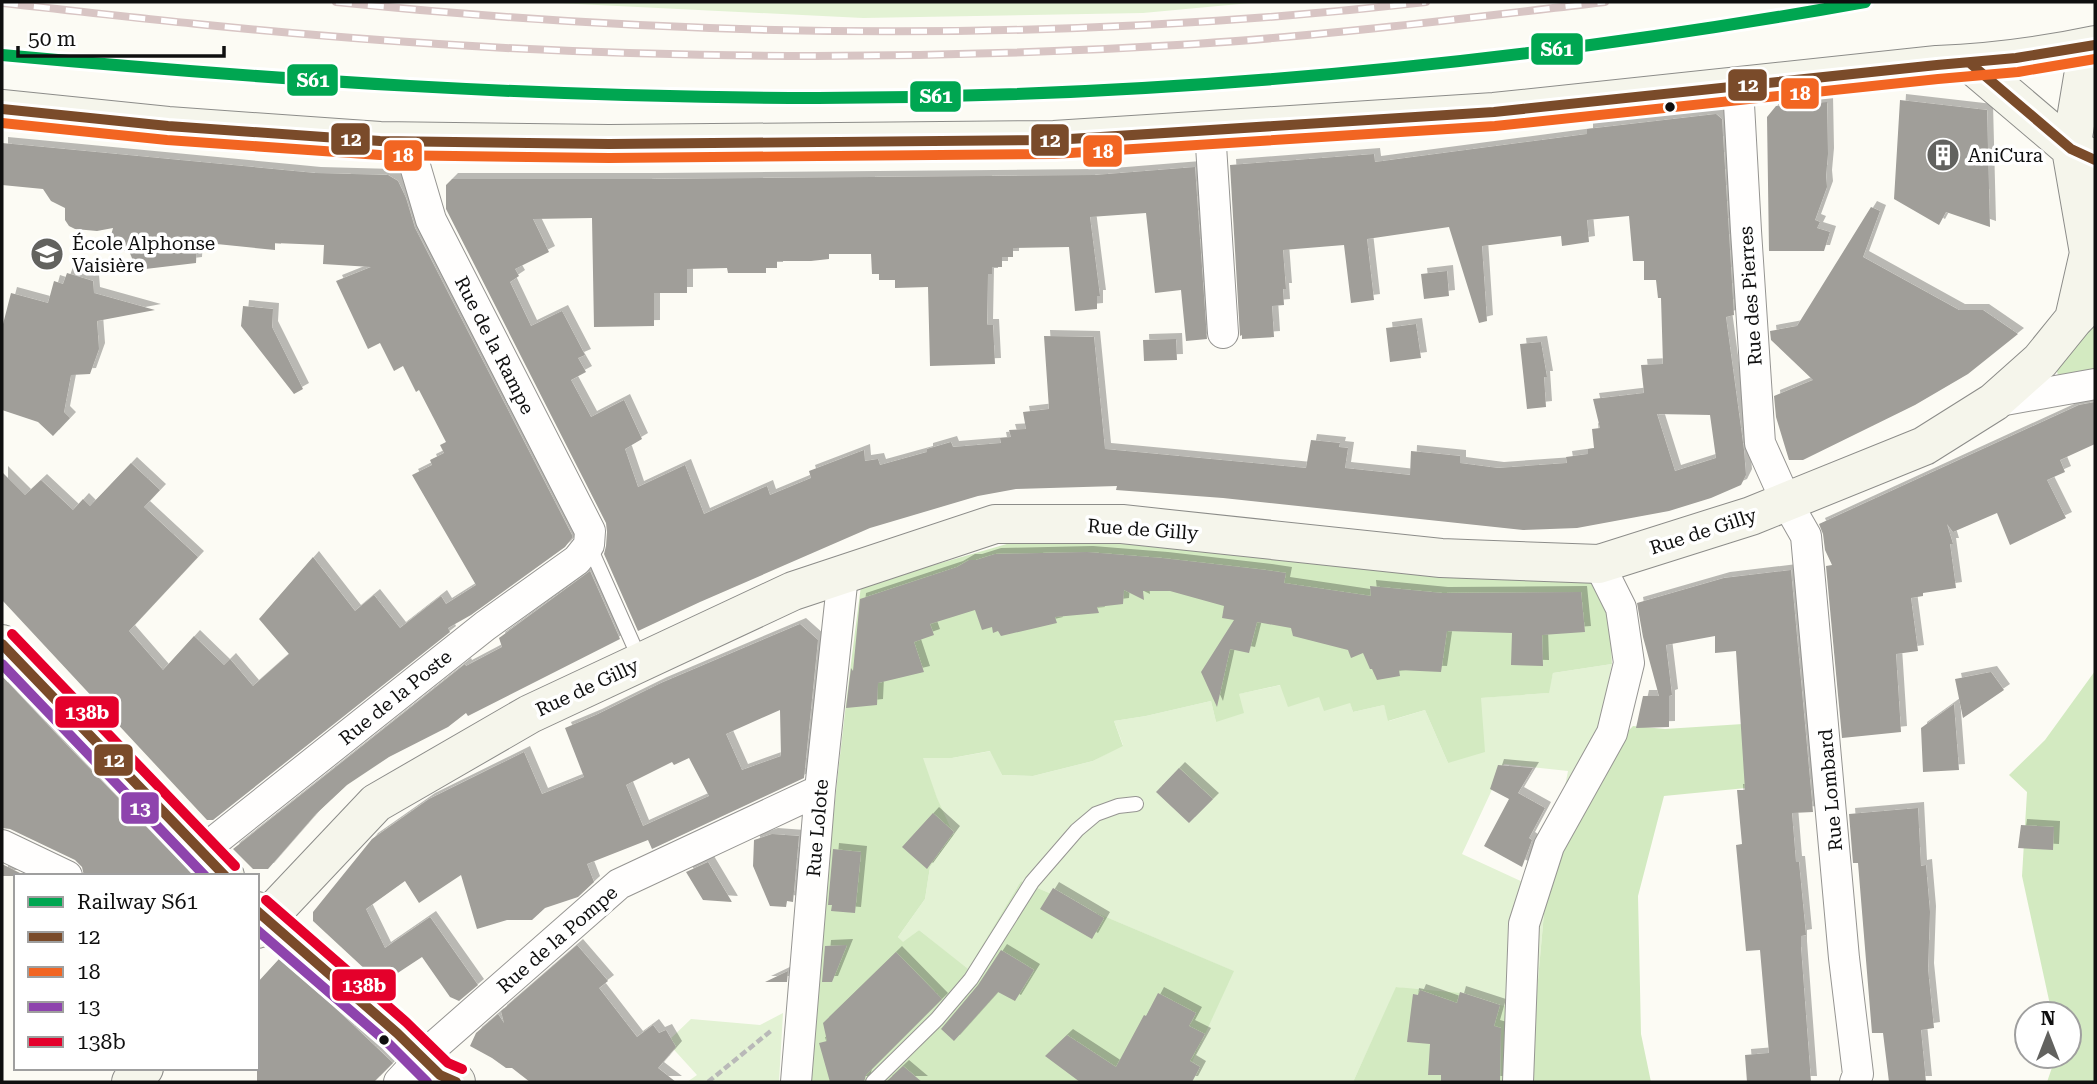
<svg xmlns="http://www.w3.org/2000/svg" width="2097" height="1084" font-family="'Roboto Serif',serif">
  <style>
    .green { fill: #e3f2d4 }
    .forest { fill: #d3eac1 }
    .building { fill: #a09e99; fill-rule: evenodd; filter: url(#shadow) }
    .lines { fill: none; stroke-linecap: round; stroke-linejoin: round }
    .lane-casing { stroke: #969592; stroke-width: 16 }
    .street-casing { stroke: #969592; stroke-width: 32 }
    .secondary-casing { stroke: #8c8c89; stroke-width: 40 }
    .path { stroke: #b9b9b8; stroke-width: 4.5; stroke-dasharray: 7 3.5; stroke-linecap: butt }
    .lane { stroke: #fffefd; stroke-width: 14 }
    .street { stroke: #fffefd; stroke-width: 30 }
    .secondary { stroke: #f5f5eb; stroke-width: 38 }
    .rail-casing { stroke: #d8c5c4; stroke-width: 8 }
    .rail { stroke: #fff; stroke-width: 5; stroke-dasharray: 16; stroke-linecap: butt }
    .bus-1-casing { stroke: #fff; stroke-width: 16 }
    .bus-2-casing { stroke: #fff; stroke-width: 16 }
    .bus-3-casing { stroke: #fff; stroke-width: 16 }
    .bus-4-casing { stroke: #fff; stroke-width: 16 }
    .bus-1 { stroke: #7a4b2a; stroke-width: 10 }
    .bus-2 { stroke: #f26522; stroke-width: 10 }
    .bus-3 { stroke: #8e44ad; stroke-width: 10 }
    .bus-4 { stroke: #e4002b; stroke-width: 10 }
    .rail-1-casing { stroke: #fff; stroke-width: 18 }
    .rail-1 { stroke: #00a651; stroke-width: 12 }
    .bus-dot { fill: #0f0f0f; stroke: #fff; stroke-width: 2.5 }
    .labels { text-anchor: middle; stroke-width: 7; stroke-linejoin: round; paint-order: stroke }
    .poi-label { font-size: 19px; fill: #0f0f0f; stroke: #fff; text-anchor: start }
    .street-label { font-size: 19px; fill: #0f0f0f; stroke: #fff }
    .line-badge { stroke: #fff; stroke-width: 2.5 }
    .badge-label { font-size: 19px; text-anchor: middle; font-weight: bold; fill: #fff }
  </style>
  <defs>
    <filter id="shadow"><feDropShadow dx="6" dy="-6" stdDeviation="0" flood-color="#0004"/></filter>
  </defs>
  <rect width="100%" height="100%" fill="#fcfbf4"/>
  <path class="green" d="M537,2H1261L1143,13L863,18Z
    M1612,664L1599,728L1561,806L1568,771L1504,764L1462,854L1525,883L1545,902L1535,1013L1397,987L1353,1082H1183L1233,971L1021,881L968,970L919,930L903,943L898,937L925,899L930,867L954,835L937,799L922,758H952L991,751L1002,775L1033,776L1093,761L1123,745L1114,721L1146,716L1211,701L1216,722L1238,694L1281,685L1319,697L1350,702L1353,712L1384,705L1389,721L1425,710L1448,763L1480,698L1548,693L1553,673Z
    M783,1013L779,1082H687L697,1075L667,1042L691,1019L760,1025Z"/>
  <path class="forest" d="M2095,327V370L2058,376L2057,371L2085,331Z
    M1024,539H1152L1600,582L1610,625L1612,664L1553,673L1549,693L1481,698L1485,752L1448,763L1425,710L1388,721L1384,705L1353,712L1350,703L1324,711L1319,697L1288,707L1280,685L1239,694L1244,713L1216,722L1211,701L1146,716L1114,721L1123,746L1093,761L1033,776L1002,775L990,751L952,758H923L937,798L954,835L930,867L925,899L898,937L903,942L919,930L968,969L1021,881L1234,971L1183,1082H811C821,916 839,751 861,586Z
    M2095,671V1082H2047L2056,1056H2069V1014H2052L2022,876L2027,792L2009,775L2045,740Z
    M1743,724L1746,788L1664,796L1638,896L1641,1034L1651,1082H1353L1396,987L1460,993L1500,1005L1535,1013L1545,902L1557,864L1604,756L1633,726L1665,729Z"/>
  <path class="building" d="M1900,100L1987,110L1990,227L1946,212L1939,225L1894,199Z
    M1827,102L1828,154L1826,176L1827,187L1815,220L1820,222L1817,228L1830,232L1824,251H1769L1767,117L1776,106Z
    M1716,114L1722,119L1734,315L1726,317L1744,450L1746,475L1741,485L1711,498L1669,511L1577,528L1523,530L1223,498L1116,490L1117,486L1016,489L978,496L870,528L700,602L638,631L604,554L606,546L607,532L606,523L446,209V185L452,179H651L1095,175L1195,167L1207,339L1186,341L1181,290L1155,293L1146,213L1090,217L1100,296H1097V309L1075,311L1069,247L1013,248V257H1002V267H992V274H988L987,325H993L995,364L930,366L928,287L895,288V280H879V274H872L871,254H829V259L811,261H777V268H766V273H728L727,268L687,269V293H654V326L594,327L592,218L533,219L549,252L515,269L519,276L510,282L531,326L562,311L585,355L578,358L586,372L571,380L591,417L624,400L642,439L625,449L638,487L685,465L704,514L767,486L770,495L811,478L809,471L864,450L865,461L878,459L880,465L927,452V449L951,442L953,447L1001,443L1000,438L1011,437L1009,430L1026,429L1023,412L1049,409L1044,336L1094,337L1105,449L1306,468L1311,440L1340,443L1339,447L1348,448L1345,468L1410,475L1411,451L1460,456V463L1498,468L1567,463L1566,457L1588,454V449L1594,448L1592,429L1600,428L1593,399L1644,393L1641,365L1663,364L1661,298H1658L1656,280H1644V261H1633L1629,216L1587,220L1589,242L1562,246L1561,236L1482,246L1487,321L1479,323L1449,227L1367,239L1374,300L1351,303L1344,245L1283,250L1286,289H1283L1284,305L1272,306L1274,337L1242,339V335L1240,336L1230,165L1374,154L1375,162L1587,134V129ZM1657,414L1710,415L1716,458L1675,471Z
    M2,143L315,173L388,175L398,181L406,198L415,228L572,535V538L565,547L471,615L448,628L450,632L213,820H207L2,600V472L25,495L41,480L73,510L83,499L90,506L131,463L160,490L144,507L198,557L129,631L163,670L194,636L224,665L230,659L253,686L289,654L259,619L313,557L355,611L374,595L400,628L441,596L446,604L476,585L412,475L432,465L430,460L444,453L440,445L446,442L419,390L416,392L403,366L394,371L380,343L368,349L336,281L371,267L323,264L324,245L275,243V250L197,242L196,263L137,270L129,251L107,250L113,228L97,231L75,229L69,226L65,220V208L51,201L43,189L2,185Z
    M1871,207L1880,211L1863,257L1959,310H1983L2018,334L1968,374L1915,405L1803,460H1789L1776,417L1774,396L1813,380L1771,340L1770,331L1797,326Z
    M1447,271L1449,296L1424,299L1421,274Z
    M67,273L93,281L94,293L155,310L97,321L99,349L90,374L71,375L64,412L70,418L53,436L38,422L2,410V328L11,293L48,303L54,281L63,284Z
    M243,306L273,309L272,327L303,389L294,394L241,326Z
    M1416,324L1421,358L1390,362L1386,328Z
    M1176,339L1177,360L1144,361L1143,340Z
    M1541,342L1547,377H1544L1546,407L1527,409L1520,344Z
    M2095,402V444L2060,460L2065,472L2047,480L2066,518L2010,545L1997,513L1953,532L1947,524L1953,544H1950L1956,588L1923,593V596L1911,598L1918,651L1896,654L1901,732L1842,738L1826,566L1832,565L1825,550L1823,534L1819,524L2079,405Z
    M1087,552L1162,558L1266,570L1286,573L1284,583L1371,596L1370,586L1442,593L1581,592L1585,632L1542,635L1543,666L1511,665L1512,633L1447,631L1441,672L1399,670L1400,676L1377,680L1372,669H1370L1363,653L1351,658L1348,650L1293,636L1291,628L1257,622L1249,653L1230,649L1217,707L1201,672L1234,620L1222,618L1224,606L1170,591H1143L1144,600L1124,590L1123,604L1097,607L1099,613L1055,617L1057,623L1001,636L998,631L993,633L992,627L982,630L975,610L930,624L934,635L914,642L924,672L878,683L877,705L846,708L851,668L853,671L860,599L957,567L969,560H976L995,554Z
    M1791,570L1813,812L1792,813L1796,862H1799L1806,935L1801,936V947L1811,1082H1747L1745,1055L1769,1053L1760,950L1746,951L1736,845L1742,844L1737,790H1745L1736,651L1715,653V636L1666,645L1672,695L1669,696V727L1636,728L1643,696H1659L1643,637L1637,603L1724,578Z
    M590,571L620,639L468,716L466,713L448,727L389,757L347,785L316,814L268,869H253L233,849L465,664L466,666L502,647L499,638Z
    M800,624L818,640L804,778L652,849L648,840L587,864L594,882L578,897L545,908L532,920H507L477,929L461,875L419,903L405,881L366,909L385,948L430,917L478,985L459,1001L450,997L422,957L381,984L313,921V912L372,839L429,799L524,752L542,794L584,777L565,728L596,715L661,683ZM780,710L781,756L742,770L726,734ZM689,758L709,796L643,826L626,785L672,762L674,765Z
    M1991,672L2004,690L1963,718L1955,679Z
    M2,676L64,742L194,876H84L82,867L75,860L10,829L2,828Z
    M1954,704L1959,770L1923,772L1921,728Z
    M1498,765L1533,768L1518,793L1545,808L1529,838L1532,840L1522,867L1484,846L1509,799L1490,789Z
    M1179,768L1213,799L1189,823L1156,792Z
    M1918,808L1921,866L1926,865L1930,912L1928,969L1934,1028L1921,1030L1926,1082H1889L1883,1033H1872L1858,863H1853L1849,814Z
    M933,813L954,832L927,869L902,847Z
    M2021,825L2054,827L2053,850L2018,848Z
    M772,834L799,836L793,902L787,901L786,907L770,906L753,866L754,840Z
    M833,849L861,852L855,913L831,911L832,905H828Z
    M708,862L732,902L703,900L686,872Z
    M2,864L26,876H2Z
    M1053,888L1104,918L1092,939L1040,909Z
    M577,945L608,981L599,988L637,1037L653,1025L659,1033L666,1030L676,1047L658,1068L676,1082H530L512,1068H506L492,1058L470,1046L476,1033L498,1014L504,1023L501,1011Z
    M847,945L832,982H822L825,946Z
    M1001,950L1034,970L1015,1001L998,992L954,1041L941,1029L978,985Z
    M896,952L942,999L866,1075L864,1082H830L819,1043L827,1041L823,1023Z
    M279,959L331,1004L393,1063L374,1082H257V983Z
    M788,971L787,982H765Z
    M1420,990L1457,1003L1460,992L1500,1005L1494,1026L1501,1028L1500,1082H1441V1075H1428L1430,1044L1407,1042L1413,994L1418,995Z
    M1158,993L1196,1013L1189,1026L1205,1034L1190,1061L1200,1067L1192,1082H1080L1045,1056L1067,1035L1116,1067L1144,1015L1146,1016Z
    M903,1066L922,1082H886Z"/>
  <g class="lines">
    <defs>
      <path id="lane" d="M589,545L641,662
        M873,1082L937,1019L971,979L1032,882L1077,830L1096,814L1118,806L1136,804"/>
      <path id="street" d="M1738,86L1746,231L1760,443L1786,501L1806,536L1844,958L1858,1074L1855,1082
        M1210,130L1223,333
        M1994,402L2095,384
        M2,845L67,876
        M202,851L485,626L577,560L589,545L590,531L431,220L408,142
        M399,1082L422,1057L619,884L820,790
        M796,1082L820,790L843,575
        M1518,1082L1524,924L1549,846L1612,733L1629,663L1621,608L1599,564"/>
      <path id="secondary" d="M1971,64L2071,149L2090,157
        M2,109L168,126L380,141L609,144L1054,140L1494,112L1937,65C1990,63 2043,56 2095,45
        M2074,319L2089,253L2071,149L2088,47
        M2,644L225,876
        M257,911L397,1033L440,1075L456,1082
        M257,929L376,803L530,714L793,591L995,524H1122L1441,558L1599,564L1751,516L1924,446L1994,402L2040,361L2074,319L2095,298
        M131,1082L144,1068"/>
    </defs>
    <use href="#lane" class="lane-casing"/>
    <use href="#street" class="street-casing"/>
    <use href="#secondary" class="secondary-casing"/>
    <path class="path" d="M708,1082L772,1030"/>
    <use href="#lane" class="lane"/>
    <use href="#street" class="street"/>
    <use href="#secondary" class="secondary"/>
    <defs>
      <path id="rail" d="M336,2C697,39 1065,43 1426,2
        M2,3C128,17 253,31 380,40C651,60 924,61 1195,44C1332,35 1468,18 1605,2"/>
    </defs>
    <use href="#rail" class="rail-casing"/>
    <use href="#rail" class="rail"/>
    <defs>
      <path id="bus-1" d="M1971,64L2071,149L2095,160
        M2,109L168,126L380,141L609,144L1054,140L1494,112L1937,65L2016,58L2095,45
        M2,644L225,876
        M257,911L397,1033L440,1075L456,1082"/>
      <path id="bus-2" d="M2,123L167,140L380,155L609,158L1054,154L1495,126L1938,79L2018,72L2095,59"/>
      <path id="bus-3" d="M2,664L205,876
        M257,930L388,1043L427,1082"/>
      <path id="bus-4" d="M12,634L235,866
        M266,900L406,1022L448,1063L462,1069"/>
    </defs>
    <use href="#bus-1" class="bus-1-casing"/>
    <use href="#bus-2" class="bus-2-casing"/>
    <use href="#bus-3" class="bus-3-casing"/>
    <use href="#bus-4" class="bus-4-casing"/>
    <use href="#bus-1" class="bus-1"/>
    <use href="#bus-2" class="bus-2"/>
    <use href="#bus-3" class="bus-3"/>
    <use href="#bus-4" class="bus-4"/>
    <defs>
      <path id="rail-1" d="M2,55C273,80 545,98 818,98C1169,97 1520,64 1865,2"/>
    </defs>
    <use href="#rail-1" class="rail-1-casing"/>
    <use href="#rail-1" class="rail-1"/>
  </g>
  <defs>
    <symbol id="building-disc" viewBox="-11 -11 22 22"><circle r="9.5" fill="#62625f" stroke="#fff"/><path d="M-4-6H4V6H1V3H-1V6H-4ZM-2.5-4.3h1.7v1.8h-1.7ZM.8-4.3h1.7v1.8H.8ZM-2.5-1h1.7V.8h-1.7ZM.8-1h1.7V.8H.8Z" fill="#fff"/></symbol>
    <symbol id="school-disc" viewBox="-11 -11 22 22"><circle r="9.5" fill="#62625f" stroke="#fff"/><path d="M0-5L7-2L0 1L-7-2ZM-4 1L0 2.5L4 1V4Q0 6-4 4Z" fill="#fff"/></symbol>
  </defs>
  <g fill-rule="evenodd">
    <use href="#building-disc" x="1924" y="136" width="38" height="38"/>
    <use href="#school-disc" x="28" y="235" width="38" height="38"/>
  </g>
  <g class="bus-dot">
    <circle cx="1670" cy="107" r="6"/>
    <circle cx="384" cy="1040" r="6"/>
  </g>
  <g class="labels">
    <g class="poi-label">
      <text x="1968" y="162">AniCura</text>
      <text x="72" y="250">École Alphonse<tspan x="72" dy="22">Vaisière</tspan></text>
    </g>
    <g class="street-label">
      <text transform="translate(1750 296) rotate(-94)" y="7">Rue des Pierres</text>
      <text transform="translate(495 345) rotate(63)" y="7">Rue de la Rampe</text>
      <text transform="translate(1143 529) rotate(4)" y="7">Rue de Gilly</text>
      <text transform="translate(1703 531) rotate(-18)" y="7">Rue de Gilly</text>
      <text transform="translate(587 687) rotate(-25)" y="7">Rue de Gilly</text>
      <text transform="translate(395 697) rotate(-39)" y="7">Rue de la Poste</text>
      <text transform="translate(1830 790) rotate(-95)" y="7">Rue Lombard</text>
      <text transform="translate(817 828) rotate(-85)" y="7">Rue Lolote</text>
      <text transform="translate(557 939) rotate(-41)" y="7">Rue de la Pompe</text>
    </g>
  </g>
  <g class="line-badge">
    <rect x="1530" y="32" width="54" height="34" rx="7" fill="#00a651"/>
    <rect x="286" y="63" width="53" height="34" rx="7" fill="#00a651"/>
    <rect x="1727" y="68" width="41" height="34" rx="7" fill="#7a4b2a"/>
    <rect x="1780" y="77" width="40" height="33" rx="7" fill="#f26522"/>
    <rect x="909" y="80" width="53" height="33" rx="7" fill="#00a651"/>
    <rect x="330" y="122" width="41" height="34" rx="7" fill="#7a4b2a"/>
    <rect x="1030" y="123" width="40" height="34" rx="7" fill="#7a4b2a"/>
    <rect x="1082" y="134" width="41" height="34" rx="7" fill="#f26522"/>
    <rect x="383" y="139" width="40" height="33" rx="7" fill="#f26522"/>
    <rect x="54" y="695" width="66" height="34" rx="7" fill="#e4002b"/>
    <rect x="93" y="743" width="41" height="34" rx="7" fill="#7a4b2a"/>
    <rect x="120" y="791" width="40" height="34" rx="7" fill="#8e44ad"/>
    <rect x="331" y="968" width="66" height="34" rx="7" fill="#e4002b"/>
  </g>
  <g class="badge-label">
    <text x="1557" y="56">S61</text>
    <text x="313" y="87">S61</text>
    <text x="1748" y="92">12</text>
    <text x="1800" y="100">18</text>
    <text x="936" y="103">S61</text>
    <text x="351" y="146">12</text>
    <text x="1050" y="147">12</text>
    <text x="1103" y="158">18</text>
    <text x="403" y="162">18</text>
    <text x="87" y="719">138b</text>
    <text x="114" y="767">12</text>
    <text x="140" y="815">13</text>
    <text x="364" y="992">138b</text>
  </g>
  <rect width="2097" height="1084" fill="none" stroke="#0f0f0f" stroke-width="7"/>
  <rect x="14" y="874" width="245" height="196" fill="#ffffff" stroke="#9f9f9f" stroke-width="2"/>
  <rect x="28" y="897" width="35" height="10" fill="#00a651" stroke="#9f9f9f" stroke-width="2"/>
  <text x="77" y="909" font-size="21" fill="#0f0f0f">Railway S61</text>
  <rect x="28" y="932" width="35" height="10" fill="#7a4b2a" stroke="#9f9f9f" stroke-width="2"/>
  <text x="77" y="944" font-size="21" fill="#0f0f0f">12</text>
  <rect x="28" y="967" width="35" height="10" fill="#f26522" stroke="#9f9f9f" stroke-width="2"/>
  <text x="77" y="979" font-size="21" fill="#0f0f0f">18</text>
  <rect x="28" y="1002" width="35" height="10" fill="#8e44ad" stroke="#9f9f9f" stroke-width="2"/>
  <text x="77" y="1014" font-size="21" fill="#0f0f0f">13</text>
  <rect x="28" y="1037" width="35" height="10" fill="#e4002b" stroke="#9f9f9f" stroke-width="2"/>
  <text x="77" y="1049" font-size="21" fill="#0f0f0f">138b</text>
  <g transform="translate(2048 1035)"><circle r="33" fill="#ffffff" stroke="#9f9f9f" stroke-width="2"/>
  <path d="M0-5L12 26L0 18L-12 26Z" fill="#62625f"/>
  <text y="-10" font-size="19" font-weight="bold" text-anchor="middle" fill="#0f0f0f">N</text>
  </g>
  <path d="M18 46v10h206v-10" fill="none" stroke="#0f0f0f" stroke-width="3.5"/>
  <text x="28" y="46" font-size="21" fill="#0f0f0f" stroke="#ffffff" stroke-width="5" paint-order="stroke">50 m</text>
</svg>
